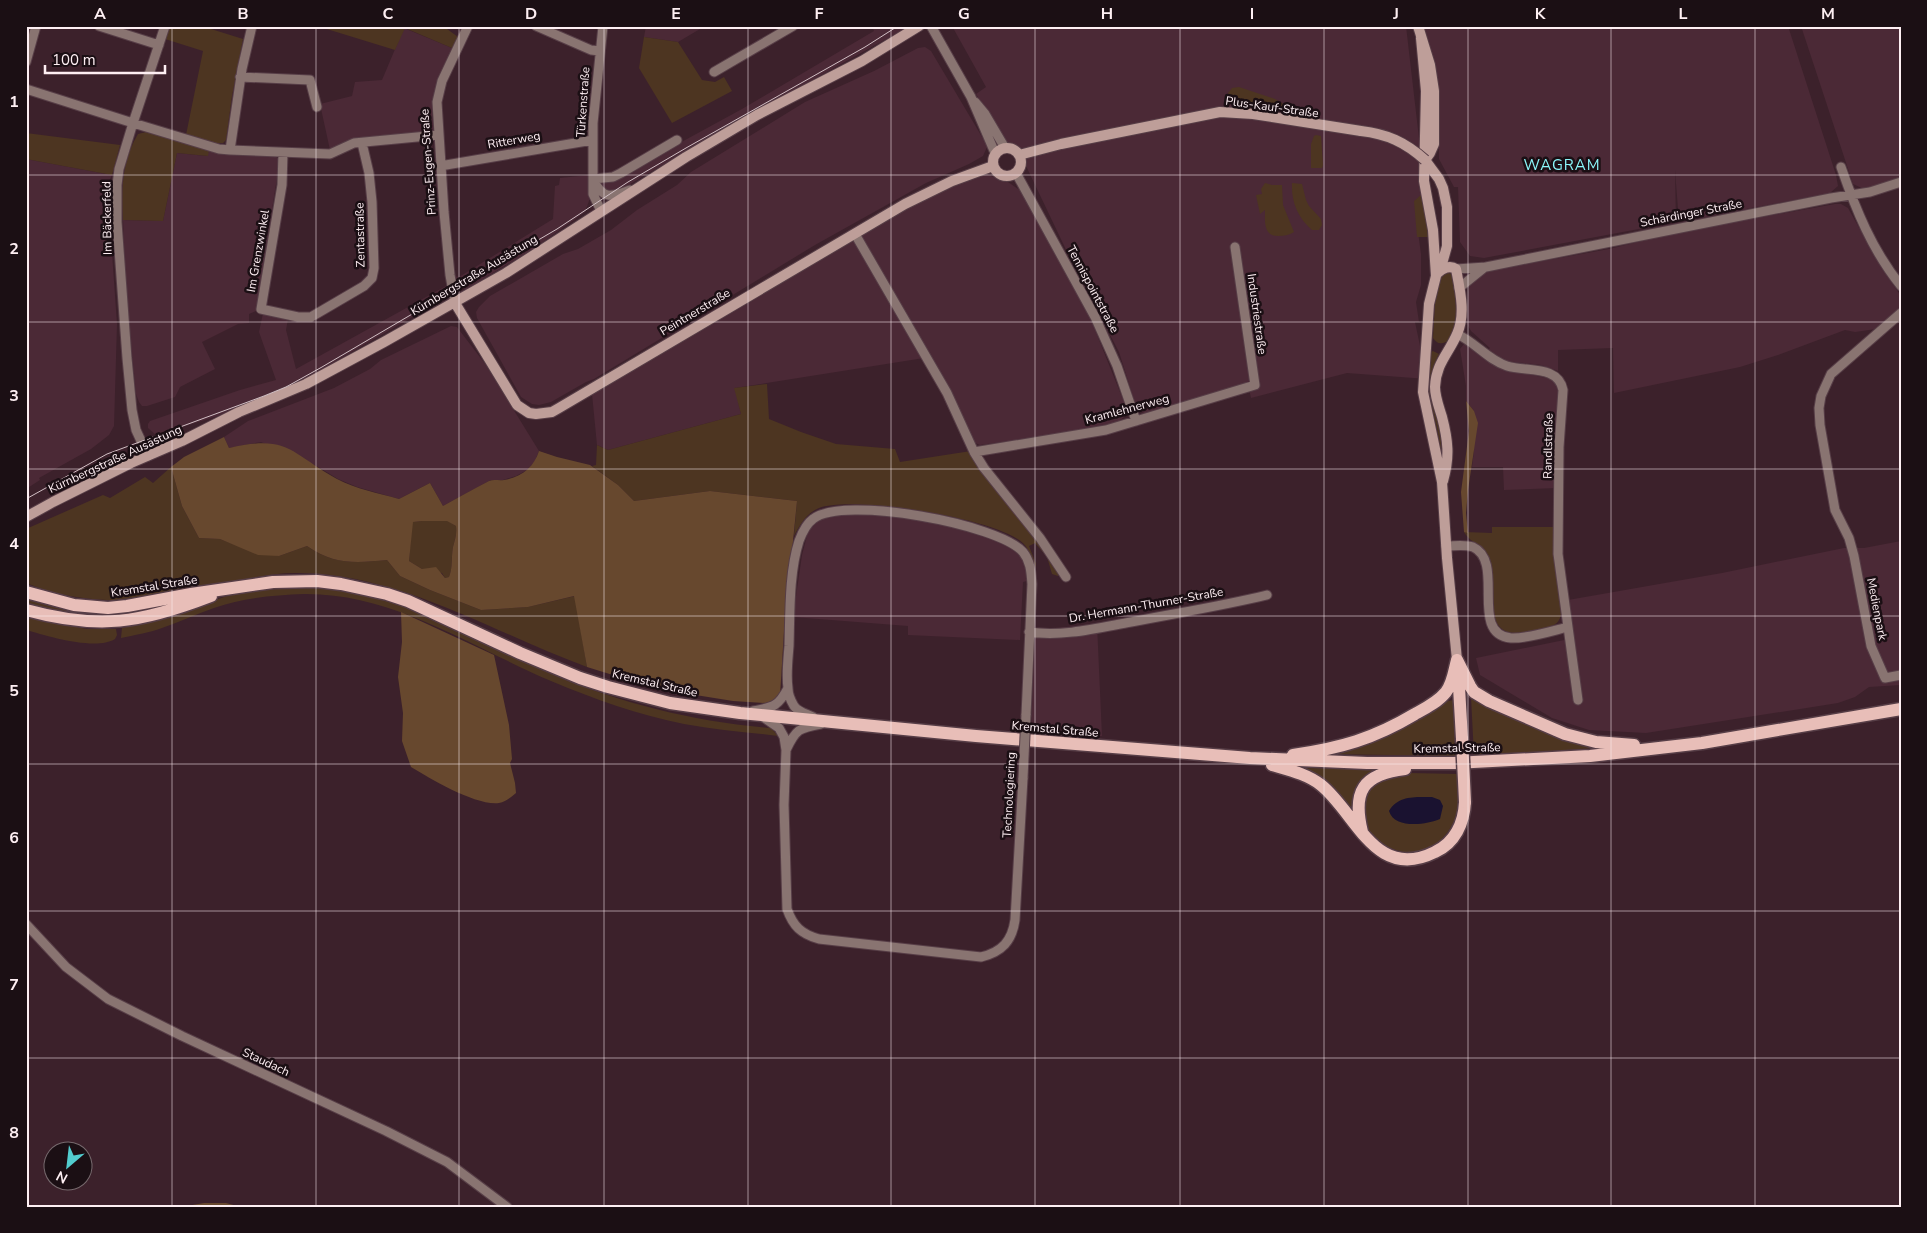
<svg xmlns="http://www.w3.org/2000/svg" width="1927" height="1233" font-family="'Nunito Sans',sans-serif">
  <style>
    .built { fill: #4b2936 }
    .green { fill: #4d3521 }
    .forest { fill: #67482e; fill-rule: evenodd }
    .water { fill: #1a1230 }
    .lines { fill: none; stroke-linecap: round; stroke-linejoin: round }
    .street-casing { stroke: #573e47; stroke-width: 11 }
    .secondary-casing { stroke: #573e47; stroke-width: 12 }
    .primary-casing { stroke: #573e47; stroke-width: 15 }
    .street { stroke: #897471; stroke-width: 9 }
    .secondary { stroke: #be9e99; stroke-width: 10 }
    .primary { stroke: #e8beb8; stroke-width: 12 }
    .tram { stroke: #d1bfc4; stroke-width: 1 }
    .street-bridge-casing { stroke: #573e47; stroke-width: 11; stroke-linecap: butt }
    .secondary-bridge-casing { stroke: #573e47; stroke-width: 12; stroke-linecap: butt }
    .primary-bridge-casing { stroke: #573e47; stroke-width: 15; stroke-linecap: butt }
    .street-bridge { stroke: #897471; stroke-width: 9 }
    .secondary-bridge { stroke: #be9e99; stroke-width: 10 }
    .primary-bridge { stroke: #e8beb8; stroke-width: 12 }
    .grid { fill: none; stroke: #feeff3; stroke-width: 1; stroke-opacity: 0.55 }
    .labels { text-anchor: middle; stroke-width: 5; stroke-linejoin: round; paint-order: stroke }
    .street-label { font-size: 12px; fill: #feeff3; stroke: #1b0f14 }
    .quarter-label { font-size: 15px; letter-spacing: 1px; fill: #8cf8fb; stroke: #1b0f14 }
    .neatline { fill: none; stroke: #feeff3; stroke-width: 2 }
    .grid-label { font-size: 16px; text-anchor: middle; font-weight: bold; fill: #feeff3 }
  </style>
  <rect width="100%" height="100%" fill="#3c212b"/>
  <path class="built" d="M646,26H705L678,42L644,37Z
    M872,26L908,27L747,116L618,191H611L603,188L600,182L621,175L742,109L874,31Z
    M952,26H1406L1430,233L1418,232L1421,254V285L1416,302L1419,322H1415L1427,379L1347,373L1251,398L1248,384L1147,415L1137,409L1119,352L1070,258L1017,147L1005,143L976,94L986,87Z
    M1424,26H1788L1836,175L1838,186L1830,193L1679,222L1675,170L1676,222L1484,258L1470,256L1460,242L1458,187H1454L1439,159L1438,97L1434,62Z
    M1801,26H1901V177L1864,189L1853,184Z
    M404,28L452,48L434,95L432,112L433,129L429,132L330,150L320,104L352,96L355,82L382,80Z
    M925,47L931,51L985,142L987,147L983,156L969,164L926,183L815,245L594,379L586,382L551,402L539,405L532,404L521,397L477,318L476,312L479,307L490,296L563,254L578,249L611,230L637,210L677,185L691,172L805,102L874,71L918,48Z
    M209,150L225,155L275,156L278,159L279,165L256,311L249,314V323L238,324L202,342L215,369L180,387L175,397L147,406H142L139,402L136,394L126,290L123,220L163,221L177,153L207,156Z
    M26,159L112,175L109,181L108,196L117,324L114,426L109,435L91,449L39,478L40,480L26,489Z
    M986,174L1008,182L1021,191L1089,315L1126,407L1125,416L1118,422L1066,433L980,445L973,442L860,236L903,210L945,189Z
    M589,175L590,198L585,212L533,249L466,289H462L458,285L453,276L459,277L553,219L555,186L559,185L560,178Z
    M1835,204H1841L1848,208L1884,272L1901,296V306L1876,329L1855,332L1845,330L1778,355L1740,367L1614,393L1613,348L1558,350V371L1541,365L1506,361L1497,357L1488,350L1490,348L1471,331L1467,324L1468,292L1470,284L1488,271L1609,249L1679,232Z
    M855,240L924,358L735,388L741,414L608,450L597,445L592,394Z
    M446,286L444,297L440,301L267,401L182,427L164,435L157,436L148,428V424L150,421L240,390L276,380L259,332L263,313L288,319L286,330L296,369Z
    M451,326L457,327L463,335L486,365L539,451L535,461L529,469L516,476L503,480H491L443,506L430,483L399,499L357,487L338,479L320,468L261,442L229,448L224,437L248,421L334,388L370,369L381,360Z
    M1464,344L1469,346L1500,368L1556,380L1559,392L1557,488L1504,490L1503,467H1472L1474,451V411L1466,401V386L1460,349Z
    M847,514L899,516L951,527L995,540L1011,548L1021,557L1026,569L1027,581L1023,582L1020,640L908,635V626L793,617L802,555L808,532L818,521L827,517Z
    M1901,541V685L1869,687L1855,697L1838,703L1646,733L1589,730L1552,718L1480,675L1476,658L1574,638L1568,600L1722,573L1844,548H1864Z
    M1097,624L1102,736L1031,732L1035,630Z"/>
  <path class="green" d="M169,26H211V29L243,39L232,96L226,140L223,143H214L186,135L203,51L165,39Z
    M317,26H443L458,37L452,48L405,28L395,50Z
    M644,37L678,42L702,80L715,82L724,77L732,91L672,123L639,68Z
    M1239,87L1275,99L1296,111V112L1231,101L1228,93L1232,88Z
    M146,132L209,150L208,156L177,153L163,221L123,220C121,191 122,160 138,134Z
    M26,133L120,145L112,175L26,159Z
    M1316,135L1321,136L1323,165L1322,168H1311V144L1314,136Z
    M1265,183L1272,185H1282L1283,205L1294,232C1289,235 1284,236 1278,236C1263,236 1265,221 1265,210L1260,214L1256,195L1262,194L1261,189Z
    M1292,183L1302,184L1306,200L1309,206L1321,219L1322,225L1319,230H1312C1298,218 1291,202 1292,183Z
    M1421,195L1429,219L1430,237H1417L1414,201Z
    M1447,272L1451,274L1453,278C1455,291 1462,339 1443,343C1438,344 1436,342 1433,338L1435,303L1441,277Z
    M1433,351L1439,354C1425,379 1435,405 1440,432C1443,445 1443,458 1444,471L1437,428L1428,394L1431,352Z
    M767,384L769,419L801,432L836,444L895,449L900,462L971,451C995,495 1032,531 1060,572L1058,576L1052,574L1047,557L1035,543L1029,546L1036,564L1034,575C1032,564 1032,552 1023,543C996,518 852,495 819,508C806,513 800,525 794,536L797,501L710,491L634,501L618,485L592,466L596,465L597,445L608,450L741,414L734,388Z
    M171,467L182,506L199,538L220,539L238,546L279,556L307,546C334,565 356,563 387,560L400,576L430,590L481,610L528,607L575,596L587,667C494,633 403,575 301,573C274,572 248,579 222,584C191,589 160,595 129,600C93,601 59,597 26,583V529L103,495L110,498L145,477L153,483Z
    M422,521H448L456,526C457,534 455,539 453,547C451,558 453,567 449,577L445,578L442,573L422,569L409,561L412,522Z
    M1492,527H1556V571L1561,614C1559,626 1551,626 1541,629C1533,630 1523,634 1514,633C1482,631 1497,583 1490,560C1485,546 1471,544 1464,532L1492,533Z
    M317,587C338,590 360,592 380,598C441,617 496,650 554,675C623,704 696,722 771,728L778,736C747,732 715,730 684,724C639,715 594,699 551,681C471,647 394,593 304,594C274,595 243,598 214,608C197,614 179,622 162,628C149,633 134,635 121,638L122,628L147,623L227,596L260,590Z
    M191,597L140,614L84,617L26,605V598C89,622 129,615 191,597Z
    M26,617L87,629H116L117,635L115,639C96,651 47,636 26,630Z
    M1471,697L1611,747L1474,756Z
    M1454,700L1455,756L1324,754L1448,701Z
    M1302,768L1377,769C1357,781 1351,791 1353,814C1340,793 1325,778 1302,768Z
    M1409,773L1457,774C1458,787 1459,800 1457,813C1455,823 1447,834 1439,842C1409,870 1350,838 1365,797C1369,788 1376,780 1386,777C1393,774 1402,774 1409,773Z"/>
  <path class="forest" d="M1466,401L1474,411L1478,423L1468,490L1466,513L1468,533L1464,532L1461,492L1469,431Z
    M224,437L229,448C289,434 290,453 337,479C356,489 378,493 399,499L430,483L443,506C458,498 473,489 489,481C494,479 499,481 504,480C522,477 534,467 539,451L557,457L590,465L618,485L634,501L710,491L797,501L784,631L780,696L775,700L766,703L733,701L658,689L587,667L574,596L528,607L481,610L430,590L400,576L387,560C356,563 334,565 307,546L279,556L258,555L220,539L199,538L182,506L171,467L184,457ZM422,521H447L456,526C457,534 455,539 453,547C451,558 453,567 449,577L445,578L436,567L422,569L409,561L413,522Z
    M401,612L494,655L509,725L512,759L510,763L515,783L516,793C511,797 506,802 499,803C476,806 431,779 411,767L402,741L403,713L398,677L402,642Z
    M204,1203H226L241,1207H181Z"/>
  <path class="water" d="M1432,797L1440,800L1443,806L1440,819C1426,825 1394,829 1389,811C1398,795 1416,797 1432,797Z"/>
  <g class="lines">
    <defs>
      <path id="street" d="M99,26L159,45
        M536,26L591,50L600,51
        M931,26L971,97L995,153
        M26,62L36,26
        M714,72L793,26
        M240,77L310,80L317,107
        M26,89L133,123L165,26
        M975,102L985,114L1005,148
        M230,150L330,154L354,143L438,135
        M283,153L282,185L261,309L298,317H311L364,286L372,278L374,268L372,202L369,173L362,143
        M440,166L593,140
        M1841,167C1856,210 1872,250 1901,286
        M1016,173L1095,317L1117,366L1136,421
        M593,179L613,177L621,173L677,140
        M594,181C604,201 613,196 630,190
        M601,211L593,194V123L603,26
        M855,234L947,393L974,452L984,468L1040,538L1066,577
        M1456,269L1486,267L1831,198L1870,192L1901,182
        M1459,288L1485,267
        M455,303L450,275L444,212L437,102L442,81L468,26
        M1901,313L1831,374L1821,396L1819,408L1820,425L1835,510L1849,538L1854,556L1871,646L1885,678L1901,675
        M1457,334C1475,342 1488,360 1507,366C1527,372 1558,365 1563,390L1559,447L1558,554L1578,700
        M974,452L1106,430L1255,385L1235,247
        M148,456L136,430L132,410L127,358L117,222V185L119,169L133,123L219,149L230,150L242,69L252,26
        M1446,546C1455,546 1464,544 1473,547C1506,562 1468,634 1511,638C1527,639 1552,631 1568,627
        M1029,632C1063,637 1098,628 1131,622C1177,613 1222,606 1267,595
        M753,711C773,707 778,707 788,688
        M763,717L779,728L784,737L786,750L784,805L787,909C793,926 801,934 819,939L981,957C1002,952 1012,941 1015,920L1023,778
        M813,717C807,714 798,712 794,706C791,701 788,693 788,688C786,675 788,659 789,646C790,613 789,572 799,541C802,533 806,524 813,519C843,495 999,524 1023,552C1031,562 1031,573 1032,584L1026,715
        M786,750C796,729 799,728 821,724
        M26,924L66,967L108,999L182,1036L386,1131L447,1162L507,1207"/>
      <path id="secondary" d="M1418,26L1430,65L1434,91V144L1430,153L1425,160L1439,179L1443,188L1447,207V246L1440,271
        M1421,38L1426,91L1424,181L1433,230L1436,276L1429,304L1423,392L1442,482L1447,558L1457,660
        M993 162a14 14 0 1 1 28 0a14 14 0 1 1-28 0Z
        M1019,155L1061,144L1220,112L1253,114L1361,131
        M1438,273C1442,268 1450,265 1456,269C1460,290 1466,314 1457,334C1449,353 1436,363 1435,387C1435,397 1439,407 1442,417C1448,440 1450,457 1443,481
        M455,303L517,405L529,413L536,414L552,412L559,408L905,204L952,181L993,166
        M26,517L53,502L131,463L182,441L239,412L306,384L384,342L506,273L686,157L757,115L862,61L919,26"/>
      <path id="primary" d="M26,592L74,605L108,608L127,606L191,594L273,582L317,581L341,584L387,594L408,601L520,653L580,678L608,687L670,703L740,713L976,736L1250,758L1367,763H1454L1590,756L1702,743L1901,709
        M26,610C99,630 141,623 211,596
        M1457,660L1470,686L1474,692L1489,701L1565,734L1596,742L1634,745
        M1458,670L1462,739
        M1293,755C1341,748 1373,739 1415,714C1426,708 1438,702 1446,692C1453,683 1454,671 1457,660
        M1272,765C1289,770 1307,774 1321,785C1357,814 1375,882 1435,852C1455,843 1464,823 1465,802
        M1362,832C1352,791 1363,774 1405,769"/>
    </defs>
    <use href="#street" class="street-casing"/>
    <use href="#secondary" class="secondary-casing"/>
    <use href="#primary" class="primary-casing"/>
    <use href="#street" class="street"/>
    <use href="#secondary" class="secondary"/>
    <use href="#primary" class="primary"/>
    <path class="tram" d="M26,499L107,454L264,396L286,387L322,367L557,229L628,182L686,148L865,47L898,26"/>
    <defs>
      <path id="street-bridge" d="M1023,778L1026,715"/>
      <path id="secondary-bridge" d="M1361,131C1387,134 1405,142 1425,160"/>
      <path id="primary-bridge" d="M1462,739L1465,802"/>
    </defs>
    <use href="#street-bridge" class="street-bridge-casing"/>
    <use href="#secondary-bridge" class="secondary-bridge-casing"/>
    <use href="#primary-bridge" class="primary-bridge-casing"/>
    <use href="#street-bridge" class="street-bridge"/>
    <use href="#secondary-bridge" class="secondary-bridge"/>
    <use href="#primary-bridge" class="primary-bridge"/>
  </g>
  <path class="grid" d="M172,26V1207M316,26V1207M459,26V1207M604,26V1207M748,26V1207M891,26V1207M1035,26V1207M1180,26V1207M1324,26V1207M1468,26V1207M1611,26V1207M1755,26V1207M26,175H1901M26,322H1901M26,469H1901M26,616H1901M26,764H1901M26,911H1901M26,1058H1901"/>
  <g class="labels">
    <g class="street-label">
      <text transform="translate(583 102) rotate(-86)" y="4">Türkenstraße</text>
      <text transform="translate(1272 107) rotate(8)" y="4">Plus-Kauf-Straße</text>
      <text transform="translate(514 140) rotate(-10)" y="4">Ritterweg</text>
      <text transform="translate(428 162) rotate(-94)" y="4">Prinz-Eugen-Straße</text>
      <text transform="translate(1691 213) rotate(-11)" y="4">Schärdinger Straße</text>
      <text transform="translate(107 218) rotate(-91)" y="4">Im Bäckerfeld</text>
      <text transform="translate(360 235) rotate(-91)" y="4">Zentastraße</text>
      <text transform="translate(258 251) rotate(-80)" y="4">Im Grenzwinkel</text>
      <text transform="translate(474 275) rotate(-31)" y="4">Kürnbergstraße Ausästung</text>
      <text transform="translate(1093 289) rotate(62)" y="4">Tennispointstraße</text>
      <text transform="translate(695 312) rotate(-31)" y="4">Peintnerstraße</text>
      <text transform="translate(1257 314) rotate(82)" y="4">Industriestraße</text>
      <text transform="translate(1127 409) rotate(-15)" y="4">Kramlehnerweg</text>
      <text transform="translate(1548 446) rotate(-89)" y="4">Randlstraße</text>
      <text transform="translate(115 459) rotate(-25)" y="4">Kürnbergstraße Ausästung</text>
      <text transform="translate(154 586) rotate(-9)" y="4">Kremstal Straße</text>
      <text transform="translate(1146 605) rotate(-10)" y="4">Dr. Hermann-Thurner-Straße</text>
      <text transform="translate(1877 609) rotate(79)" y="4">Medienpark</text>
      <text transform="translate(655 683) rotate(13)" y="4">Kremstal Straße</text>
      <text transform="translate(1055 729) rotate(5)" y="4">Kremstal Straße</text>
      <text transform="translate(1457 748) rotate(-1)" y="4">Kremstal Straße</text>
      <text transform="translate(1009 795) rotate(-87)" y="4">Technologiering</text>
      <text transform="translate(266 1062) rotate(25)" y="4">Staudach</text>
    </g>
    <g class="quarter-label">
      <text x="1562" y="170">WAGRAM</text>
    </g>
  </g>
  <rect width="1927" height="1233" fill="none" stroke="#1b0f14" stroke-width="55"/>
  <g transform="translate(68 1166) rotate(208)"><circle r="24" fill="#1b0f14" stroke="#76696d"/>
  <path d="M0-4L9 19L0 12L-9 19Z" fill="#52cdcf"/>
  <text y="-8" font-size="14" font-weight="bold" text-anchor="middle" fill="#feeff3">N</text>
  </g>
  <path d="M45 65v8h120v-8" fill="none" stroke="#feeff3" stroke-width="2.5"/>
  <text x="52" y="65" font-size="15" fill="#feeff3" stroke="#1b0f14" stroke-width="4" paint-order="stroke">100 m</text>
  <rect x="28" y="28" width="1872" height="1178" class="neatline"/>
  <g class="grid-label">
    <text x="100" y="19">A</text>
    <text x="243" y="19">B</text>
    <text x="388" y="19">C</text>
    <text x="531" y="19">D</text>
    <text x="676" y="19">E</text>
    <text x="819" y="19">F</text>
    <text x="964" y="19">G</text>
    <text x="1107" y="19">H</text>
    <text x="1252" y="19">I</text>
    <text x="1396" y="19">J</text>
    <text x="1540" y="19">K</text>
    <text x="1683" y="19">L</text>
    <text x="1828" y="19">M</text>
    <text x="14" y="107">1</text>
    <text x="14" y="254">2</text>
    <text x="14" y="401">3</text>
    <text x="14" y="549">4</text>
    <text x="14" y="696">5</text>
    <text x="14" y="843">6</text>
    <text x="14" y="990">7</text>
    <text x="14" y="1138">8</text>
  </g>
</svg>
